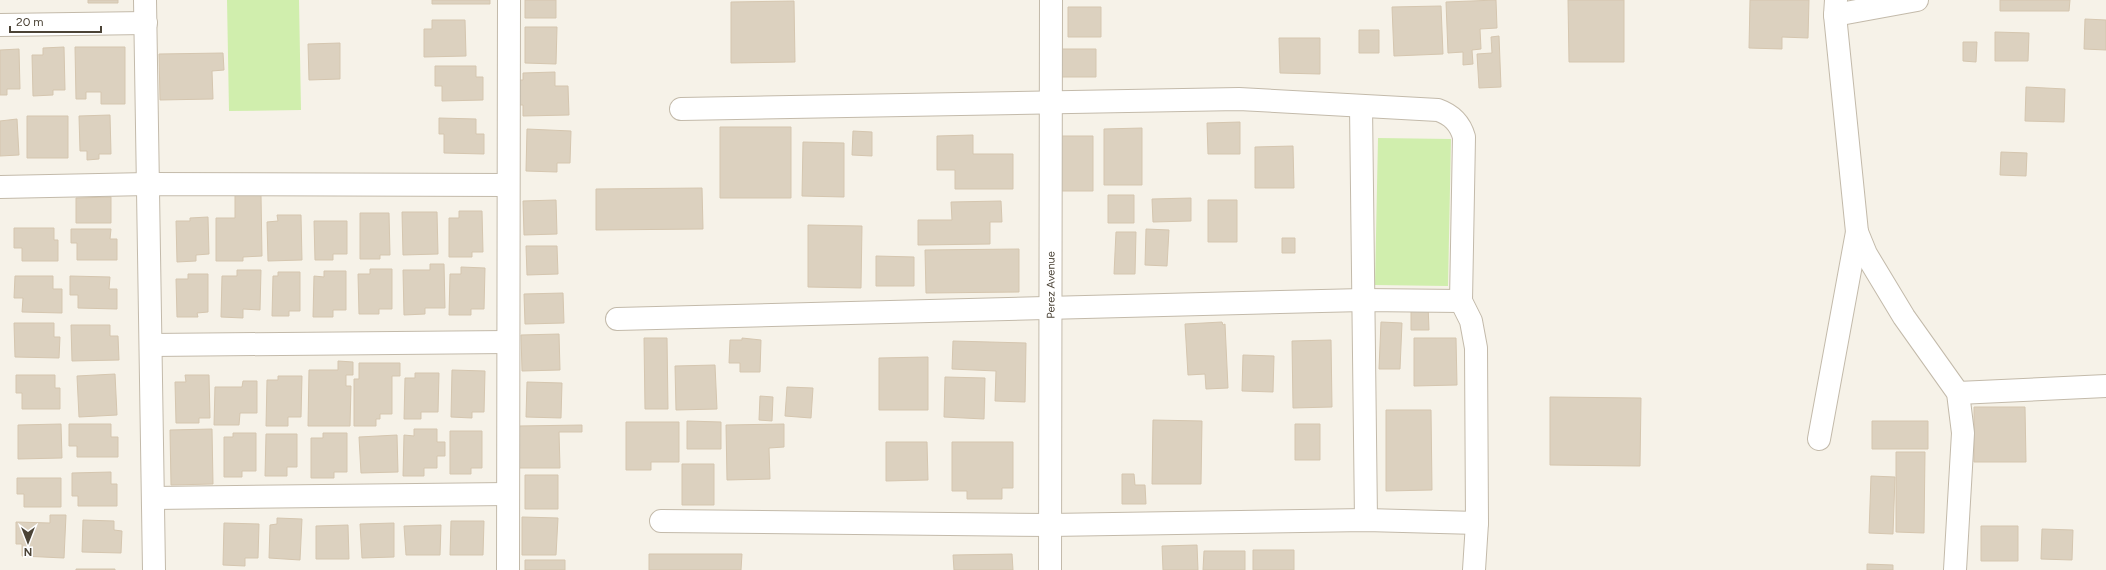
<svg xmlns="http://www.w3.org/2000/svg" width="2106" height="570" font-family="Figtree,sans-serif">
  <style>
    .green { fill: #d0eead }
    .building { fill: #dcd1bf; stroke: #d5c6af }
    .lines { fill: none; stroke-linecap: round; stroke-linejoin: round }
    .minor-casing { stroke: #c3baaa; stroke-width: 24 }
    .minor { stroke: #fff; stroke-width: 22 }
    .labels { text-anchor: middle; stroke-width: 4; stroke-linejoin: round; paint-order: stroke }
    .street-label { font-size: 11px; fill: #4b4336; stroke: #fff }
  </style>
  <rect width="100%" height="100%" fill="#f6f2e8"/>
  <path class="green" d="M227,0H299L301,110L229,111Z
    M1378,138L1451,139L1448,286L1375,285Z"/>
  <path class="building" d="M88,0H118V3H88Z
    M432,0H490V4H432Z
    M525,0H556V18H525Z
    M1496,0L1497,28L1480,29L1481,49L1472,50L1473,64L1463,65V52L1448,53L1446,2Z
    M1568,0H1624V62H1569Z
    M1750,0H1809L1808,38L1782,37V49L1749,48Z
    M2000,0H2070L2069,11H2000Z
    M794,1L795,62L731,63V2Z
    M1441,6L1443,54L1394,56L1392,7Z
    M1068,7H1101V37H1068Z
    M2085,19L2106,20V50L2084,49Z
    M432,20H465L466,56L424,57V29H432Z
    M525,27H557L556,64L525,63Z
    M1359,30H1379V53H1359Z
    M1995,32L2029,33L2028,61H1995Z
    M1499,36L1501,87L1479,88L1477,54L1492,53L1491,37Z
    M1279,38H1320V74L1280,73Z
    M1963,42H1977L1976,62L1963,61Z
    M340,43V79L309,80L308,44Z
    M64,47L65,90H53V95L33,96L32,55H43V48Z
    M75,47H125V104H101V92H86V99H76Z
    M19,49L20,89H7V95H0V50Z
    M1060,49H1096V77H1060Z
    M223,53L224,70L212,71L213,99L160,100L159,54Z
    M435,66H476V77H483V100L442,101V86H435Z
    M555,72V86H568L569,115L523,116V105H517V80H523V73Z
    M2026,87L2065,89L2064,122L2025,121Z
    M110,115L111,154H99V159L87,160V151H80L79,116Z
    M27,116H68V158H27Z
    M439,118L476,119V134H484V154L444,153V134H439Z
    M17,119L19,155L0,156V121Z
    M1240,122V154H1208L1207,123Z
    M720,127H791V198H720Z
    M1142,128V185H1104V129Z
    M527,129L571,131L570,163H557V172L526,171Z
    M853,131L872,132V156L852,155Z
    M973,135V154H1013V189H955V170H937V136Z
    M1057,136H1093V191H1057Z
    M803,142L844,143V197L802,196Z
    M1293,146L1294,188H1255V147Z
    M2001,152L2027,153L2026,176L2000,175Z
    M702,188L703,229L596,230V189Z
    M235,195H261L262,256L243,257V261H216V218H235Z
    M1108,195H1134V223H1108Z
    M111,197V223H76V198Z
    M1191,198V221L1153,222L1152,199Z
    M556,200L557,234L524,235L523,201Z
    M1208,200H1237V242H1208Z
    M1001,201L1002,222H990V244L918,245V220H952L951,202Z
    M459,211H482L483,252H472V257H449V218H459Z
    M402,212H437L438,254L403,255Z
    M360,213H389L390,255H380V259H360Z
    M277,215H301L302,260L268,261L267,222L278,221Z
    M208,217L209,254L196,255V261L177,262L176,221H190V218Z
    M314,221H347V254H333V260H315Z
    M808,225L862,226L861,288L808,287Z
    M14,228H54V240H58V261H22V248H14Z
    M71,229H111L110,239H117V260H77V243H71Z
    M1146,229L1169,230L1167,266L1145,265Z
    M1116,232H1136L1135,274H1114Z
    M1282,238H1295V253H1282Z
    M526,246H557L558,274L527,275Z
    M1019,249V292L926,293L925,250Z
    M876,256L914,257V286H876Z
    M430,264H444L445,308H425V314L404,315L403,270H430Z
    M461,267L485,268L484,309H471V315H449L450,274H461Z
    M370,269H392V309H379V314H359L358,274H370Z
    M237,270H261L260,310L243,309V318L221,317L222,276H237Z
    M324,271H346V310H333V317H313L314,276L324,277Z
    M278,272H300V311H289V316H272L273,276H278Z
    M188,274H208V312L197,313L198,317H177L176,279H188Z
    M15,276H53V289H62V313L22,312L23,298H14Z
    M70,276L110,277L109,289H117V309L78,308V295H70Z
    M563,293L564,323L525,324L524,294Z
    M1411,304H1428L1429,330H1411Z
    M1222,322L1223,325L1225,324L1228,388L1206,389L1205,374L1188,375L1185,324Z
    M1381,322L1402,323L1400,369H1379Z
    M14,323H54V337H60L59,358L15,357Z
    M71,325H110V336H118L119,360L72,361Z
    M559,334L560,370L522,371L521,335Z
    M644,338H667L668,409H645Z
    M742,338L761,340L760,372H740V363H729L730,340H742Z
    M1414,338H1456L1457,385L1414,386Z
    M1331,340L1332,407L1293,408L1292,341Z
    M953,341L1026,343L1025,402L995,401L996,371L952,369Z
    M1243,355L1274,356L1273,392L1242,391Z
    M928,357V410H879V358Z
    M338,361L353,362V375H346V386H351L350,426H308L309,370H338Z
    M359,363H400V376H392V414H380V419H376V426H354V379H359Z
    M715,365L717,409L676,410L675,366Z
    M452,370L485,371L484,412H472V418L451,417Z
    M415,373H439L438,412H421V419H404L405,378H415Z
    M115,374L117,415L79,417L77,376Z
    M16,375H55V388H60V409H22V393H16Z
    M185,375H209L210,418H199V423H176L175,382H186Z
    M278,376H302L301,417H288V426H266L267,380H278Z
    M945,377L985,378L984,419L944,417Z
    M243,381H257V413H240L239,425H214L215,387H242Z
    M527,382L562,383L561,418L526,417Z
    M787,387L813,388L811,418L785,416Z
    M760,396L773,397L772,421L759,420Z
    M1550,397L1641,398L1640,466L1550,465Z
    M1974,407H2025L2026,462H1974Z
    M1386,410H1431L1432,490L1386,491Z
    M1153,420L1202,421L1201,484H1152Z
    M687,421L721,422V449H687Z
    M1872,421H1928V449H1872Z
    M626,422H679V462H651V470H626Z
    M61,424L62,458L18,459V425Z
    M69,424H111V437H118V457H77V446H69Z
    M784,424V447L769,448L770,479L727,480L726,425Z
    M1295,424H1320V460H1295Z
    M582,425V432H559L560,468H519V426Z
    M212,429L213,484L171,485L170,430Z
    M414,429H437V442H445V456H437V468H424V476H403L404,435L414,436Z
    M450,431H482V468H471V474H450Z
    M233,433H256V471H242V477H224V437H233Z
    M323,433H347V472H334V478H311V438H323Z
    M266,434H297V467H287V476H265Z
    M397,435L398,472L361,473L359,437Z
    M886,442H927L928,480L886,481Z
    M952,442H1013V488H1002V499H967V491H952Z
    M1896,452H1925L1924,533L1896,532Z
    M682,464H714V505H682Z
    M111,472V484H117V506H78V496H72V473Z
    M1122,474H1134L1135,485H1145L1146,504H1122Z
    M525,475H558V509H525Z
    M1871,476L1895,477L1893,534L1869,533Z
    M17,478H61V507H24V494H17Z
    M50,515H66L64,558L22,556V544H16V522L50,523Z
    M522,517L558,518L556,555H522Z
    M277,518L302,519L300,560L269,558L270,525L277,524Z
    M83,520L114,521V530L122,531L121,553L82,552Z
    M451,521H484L483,555H450Z
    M224,523L259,524L258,558H245V566L223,565Z
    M394,523V557L362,558L360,524Z
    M348,525L349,559H316V526Z
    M441,525L440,555H406L404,526Z
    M1981,526H2018V561H1981Z
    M2042,529L2073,530L2072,560L2041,559Z
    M1197,545L1198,570H1163L1162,546Z
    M1253,550H1294V570H1253Z
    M1204,551H1245V570H1203Z
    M649,554H742L741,570H649Z
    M1012,554L1013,570H954L953,555Z
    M525,560H565V570H525Z
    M1867,564L1893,565V570H1867Z
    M76,569H115V570H76Z"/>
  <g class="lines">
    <defs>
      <g id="minor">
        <path d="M145,0L154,570"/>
        <path d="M1836,0L1835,15L1857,232L1866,254L1904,317L1958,393L1963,433L1955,570"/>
        <path d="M1835,15L1917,0"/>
        <path d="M0,25L146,23"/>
        <path d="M1361,106L1366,520"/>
        <path d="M681,109L1239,99L1438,110C1452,115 1460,123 1464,137L1461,301L1471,321L1476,348L1477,523L1474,570"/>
        <path d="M0,187L148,184L508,185"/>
        <path d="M617,319L1363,300L1461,301"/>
        <path d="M151,345L508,342"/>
        <path d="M1958,393L2106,386"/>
        <path d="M1819,439L1857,232"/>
        <path d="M153,498L508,494"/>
        <path d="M661,521L1050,525L1366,520L1477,523"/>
        <path d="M508,570L509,0"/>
        <path id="s1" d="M1050,570L1051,0"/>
      </g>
    </defs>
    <use href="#minor" class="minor-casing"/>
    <use href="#minor" class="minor"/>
  </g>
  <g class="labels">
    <g class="street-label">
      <text dy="4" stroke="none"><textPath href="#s1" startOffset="285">Perez Avenue</textPath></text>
    </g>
  </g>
  <g transform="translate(28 542) rotate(180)" stroke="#ffffff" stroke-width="3" paint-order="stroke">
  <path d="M0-3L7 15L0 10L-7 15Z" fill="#4b4336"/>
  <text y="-6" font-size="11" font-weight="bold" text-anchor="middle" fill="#4b4336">N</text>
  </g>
  <path d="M10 26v6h91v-6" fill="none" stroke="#4b4336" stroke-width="2"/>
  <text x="16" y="26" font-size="12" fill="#4b4336" stroke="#ffffff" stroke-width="3" paint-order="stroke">20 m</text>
</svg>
